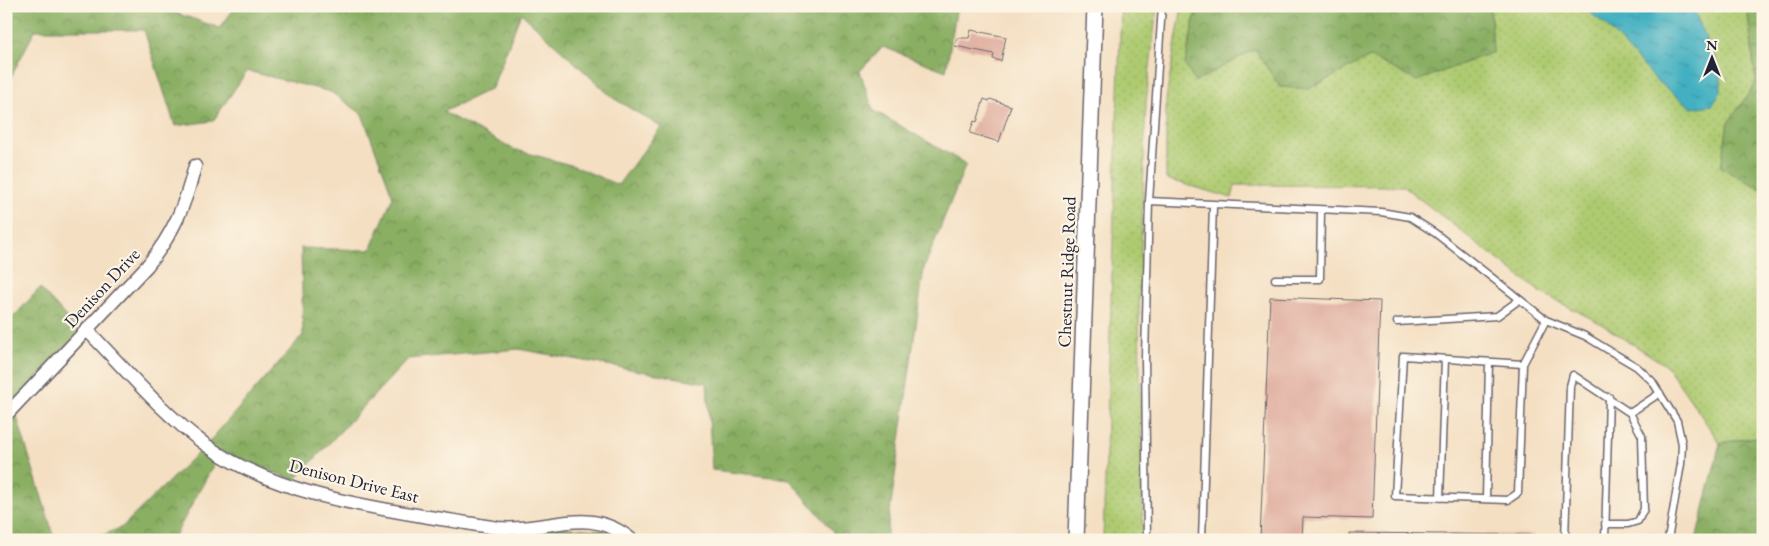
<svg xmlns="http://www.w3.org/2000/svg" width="1769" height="546" font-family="'EB Garamond',serif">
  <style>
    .grass { fill: url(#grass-dots); stroke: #687656 }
    .forest { fill: url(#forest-crowns); stroke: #56684f; fill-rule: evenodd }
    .water { fill: url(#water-ripples); stroke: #32697e }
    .building { fill: #deaa9c }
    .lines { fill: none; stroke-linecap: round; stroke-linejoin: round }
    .service-casing { stroke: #6c646a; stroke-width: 9 }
    .minor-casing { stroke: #6c646a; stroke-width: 15 }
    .tertiary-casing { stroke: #6c646a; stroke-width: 18 }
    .service { stroke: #fff; stroke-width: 6 }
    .minor { stroke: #fff; stroke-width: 12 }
    .tertiary { stroke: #fff; stroke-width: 15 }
    .labels { text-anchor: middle; stroke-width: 4.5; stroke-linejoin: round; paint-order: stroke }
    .street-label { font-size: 18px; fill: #22223b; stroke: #fcf5e5 }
  </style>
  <defs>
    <pattern id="grass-dots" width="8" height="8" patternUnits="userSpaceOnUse" patternTransform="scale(1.25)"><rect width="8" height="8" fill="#aecb71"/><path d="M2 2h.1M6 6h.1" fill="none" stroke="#95ae63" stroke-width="1.8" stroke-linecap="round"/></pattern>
    <pattern id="forest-crowns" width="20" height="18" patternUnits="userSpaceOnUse" patternTransform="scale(1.25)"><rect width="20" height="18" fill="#8aaf63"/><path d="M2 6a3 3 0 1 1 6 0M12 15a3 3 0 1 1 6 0" fill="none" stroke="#708e53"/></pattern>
    <pattern id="water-ripples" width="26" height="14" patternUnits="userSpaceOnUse" patternTransform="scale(1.25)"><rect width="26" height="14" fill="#43b0c1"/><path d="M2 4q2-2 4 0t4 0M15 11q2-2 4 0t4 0" fill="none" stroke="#388f9e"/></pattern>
  </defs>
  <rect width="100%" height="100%" fill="#fcf5e5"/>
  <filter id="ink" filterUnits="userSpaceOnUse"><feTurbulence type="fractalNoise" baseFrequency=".02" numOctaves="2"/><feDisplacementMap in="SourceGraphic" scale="10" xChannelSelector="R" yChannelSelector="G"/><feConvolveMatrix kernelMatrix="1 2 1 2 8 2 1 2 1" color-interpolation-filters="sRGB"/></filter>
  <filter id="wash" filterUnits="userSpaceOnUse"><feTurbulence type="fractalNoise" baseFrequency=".0096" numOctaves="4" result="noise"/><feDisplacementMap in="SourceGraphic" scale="20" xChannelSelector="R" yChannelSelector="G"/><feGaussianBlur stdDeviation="1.12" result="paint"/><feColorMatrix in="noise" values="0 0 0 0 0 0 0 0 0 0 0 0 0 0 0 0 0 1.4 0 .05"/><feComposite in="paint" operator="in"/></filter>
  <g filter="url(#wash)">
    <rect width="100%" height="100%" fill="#f4dfc2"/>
    <path class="grass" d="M1121,6H1157L1146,102L1139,313L1143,540H1103Z
      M1182,6H1197L1185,65L1255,49L1280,87L1309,89L1370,56L1417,80L1493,52L1490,6H1744L1748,13L1756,83L1729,123L1721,167L1763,190V436L1720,443L1667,366L1598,322L1540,292L1403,186L1235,185L1232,198L1166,179V99Z"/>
    <path class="forest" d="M6,6H155L220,28L236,6H957L946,71L883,47L860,71L873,110L966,164L924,268L886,540H832L833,531L789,479L712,470L707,383L518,349L408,359L295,480L220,453L176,534L171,540H91L122,527L208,443L303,335L301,248L370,250L393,197L362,114L331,92L247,71L213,121L175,126L144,30H35L6,87ZM521,13L613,98L661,127L618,185L574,166L513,149L443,112L492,88Z
      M1197,6H1490L1493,52L1417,81L1370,57L1309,89L1280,87L1255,49L1195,82L1185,65Z
      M1744,6H1763V190L1721,167L1728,123L1756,83L1748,13Z
      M40,288L87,340L16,414L55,540H6V325Z
      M1763,436V540H1696L1720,443Z
      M534,526L616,531L624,540H536Z"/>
    <path class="water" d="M1581,6H1692L1721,72V91L1713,105L1692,108L1656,80L1605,24Z"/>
    <g id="blocks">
      <path class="building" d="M971,30L1006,37L1001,61L993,59L994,54L955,46L957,38H969Z
        M984,99L989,101L990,99L1011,106L999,142L970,133L974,121L977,122Z
        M1270,297L1380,301L1372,519L1303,517L1302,540H1260Z
        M1349,533L1535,535V540H1349Z"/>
    </g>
  </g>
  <g filter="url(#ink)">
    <use href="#blocks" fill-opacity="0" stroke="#6c646a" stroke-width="1"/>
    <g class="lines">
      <defs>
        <path id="service" d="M1149,201L1381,212L1410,217L1435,233L1546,320L1585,336L1610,351L1637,367L1652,381L1677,421L1682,444L1681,464L1668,540
          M1275,279H1320L1321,210
          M1397,322L1497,316L1519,300
          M1523,364L1403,356L1395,496L1508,500L1518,493L1523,364L1546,320
          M1630,413L1660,393
          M1440,498L1445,359
          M1486,499L1489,362
          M1147,540L1145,357L1149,201L1162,6
          M1202,540L1213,206
          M1565,540L1570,386L1573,375L1630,413L1642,436L1644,509L1638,521L1628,524H1605
          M1605,540L1609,397"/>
        <path id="minor" d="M87,330C125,369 162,413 206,445C269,491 360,506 435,518C456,521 477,525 498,528C548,533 588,503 632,540
          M6,415L147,266C173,234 185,206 195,166"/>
        <path id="tertiary" d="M1076,540L1095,6"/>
      </defs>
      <use href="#service" class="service-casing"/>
      <use href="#minor" class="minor-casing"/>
      <use href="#tertiary" class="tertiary-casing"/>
      <use href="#service" class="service"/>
      <use href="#minor" class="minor"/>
      <use href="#tertiary" class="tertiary"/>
    </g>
  </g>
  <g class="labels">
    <g class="street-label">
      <text transform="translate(1067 272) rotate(-88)" y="6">Chestnut Ridge Road</text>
      <text transform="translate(102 288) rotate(-47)" y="6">Denison Drive</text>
      <text transform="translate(354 481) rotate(14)" y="6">Denison Drive East</text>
    </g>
  </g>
  <rect width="1769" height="546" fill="none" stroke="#fcf5e5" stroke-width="25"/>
  <g transform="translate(1712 58)" stroke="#fcf5e5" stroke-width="4" paint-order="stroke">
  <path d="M0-4L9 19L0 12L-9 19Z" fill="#22223b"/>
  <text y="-8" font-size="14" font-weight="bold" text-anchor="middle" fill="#22223b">N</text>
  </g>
</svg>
